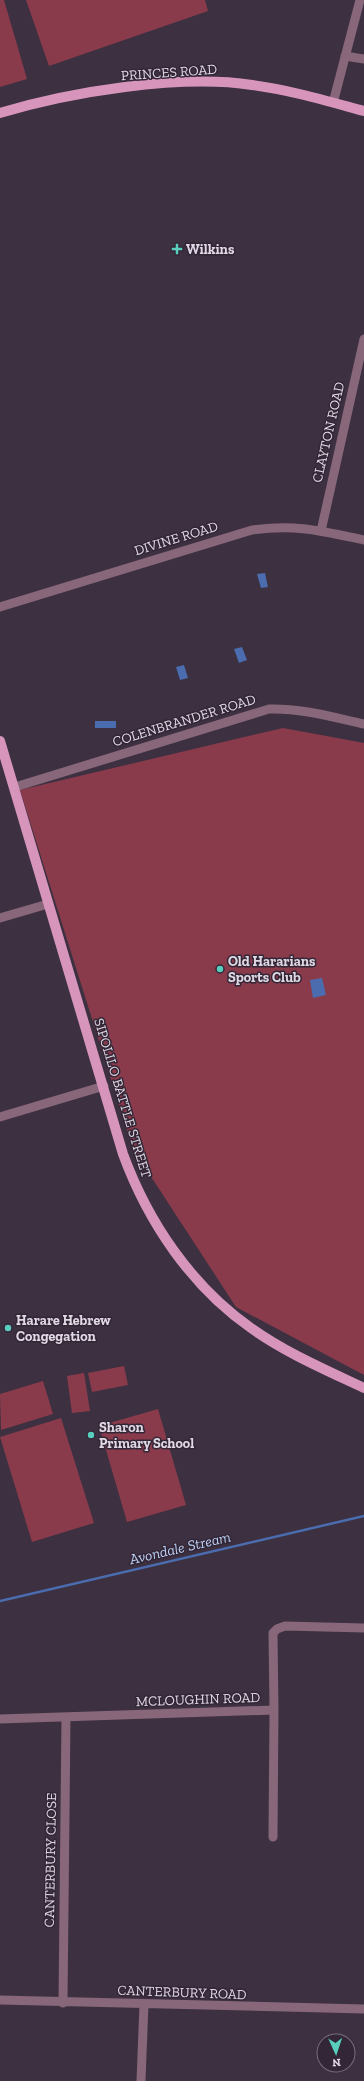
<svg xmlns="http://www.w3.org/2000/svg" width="364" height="2081" font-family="'Zilla Slab',serif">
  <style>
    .green { fill: #8a3b4b }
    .water { fill: #4b6cae }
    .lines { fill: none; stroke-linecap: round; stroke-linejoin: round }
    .stream { stroke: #4b6cae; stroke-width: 2.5 }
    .minor { stroke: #876779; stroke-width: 9 }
    .major { stroke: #d795bc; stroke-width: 10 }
    .poi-dot { fill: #5acebd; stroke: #322637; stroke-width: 1.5 }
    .labels { text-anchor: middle; stroke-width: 3; stroke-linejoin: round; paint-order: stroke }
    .street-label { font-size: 14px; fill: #e0d8e3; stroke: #322637 }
    .poi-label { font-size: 14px; font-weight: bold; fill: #e0d8e3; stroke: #322637; text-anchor: start }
    .water-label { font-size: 15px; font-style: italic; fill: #bed2f7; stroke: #322637 }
  </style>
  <rect width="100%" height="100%" fill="#3c3041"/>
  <path class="green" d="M0,0H4L27,79L0,87Z
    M26,0H205L208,11L49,66Z
    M283,728L364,743V1375L236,1307L133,1149L20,790Z
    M124,1366L128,1385L92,1392L88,1373Z
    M84,1373L90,1411L72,1413L67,1376Z
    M43,1381L53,1414L1,1430L0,1394Z
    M158,1409L186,1505L127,1522L99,1426Z
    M61,1418L94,1523L32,1542L0,1437Z"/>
  <path class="water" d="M265,573L268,587L261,588L257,574Z
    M242,647L247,660L239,663L234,649Z
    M184,665L188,678L180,680L176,667Z
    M95,721H116V728H95Z
    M322,978L326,995L313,998L310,980Z"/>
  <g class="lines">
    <path class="stream" d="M0,1601L364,1516"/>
    <path class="minor" d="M345,56L364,59
      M333,103L360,0
      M321,531L364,339
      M0,607L252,530C296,524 321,531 364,540
      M15,787L269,709C301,708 332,717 364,724
      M0,918L48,904
      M0,1117L104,1086
      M0,1719L274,1710L273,1633L277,1629L285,1626L364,1628
      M273,1837L274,1710
      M0,2000L364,2009
      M63,2003L66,1717
      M141,2081L144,2004"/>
    <path class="major" d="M0,113C70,92 179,74 252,85C290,90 327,101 364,111
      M0,741L123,1154C148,1222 191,1286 251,1328C286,1353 326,1370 364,1388"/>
  </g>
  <g class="poi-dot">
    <path d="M175 243h4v4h4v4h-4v4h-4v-4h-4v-4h4z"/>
    <circle cx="220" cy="969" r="4"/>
    <circle cx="8" cy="1328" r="4"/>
    <circle cx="91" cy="1435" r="4"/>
  </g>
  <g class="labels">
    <g class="street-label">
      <text transform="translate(169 72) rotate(-4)" y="5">PRINCES ROAD</text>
      <text transform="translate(328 432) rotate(-77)" y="5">CLAYTON ROAD</text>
      <text transform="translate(176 538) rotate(-17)" y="5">DIVINE ROAD</text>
      <text transform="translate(184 720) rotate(-17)" y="5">COLENBRANDER ROAD</text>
      <text transform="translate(123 1098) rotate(73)" y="5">SIPOLILO BATTLE STREET</text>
      <text transform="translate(198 1699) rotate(-2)" y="5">MCLOUGHIN ROAD</text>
      <text transform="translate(50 1860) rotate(-89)" y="5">CANTERBURY CLOSE</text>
      <text transform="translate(182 1992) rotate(2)" y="5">CANTERBURY ROAD</text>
    </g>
    <g class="poi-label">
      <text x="186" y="254">Wilkins</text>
      <text x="228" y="966">Old Hararians<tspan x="228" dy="16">Sports Club</tspan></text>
      <text x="16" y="1325">Harare Hebrew<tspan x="16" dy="16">Congegation</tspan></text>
      <text x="99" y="1432">Sharon<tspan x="99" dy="16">Primary School</tspan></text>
    </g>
    <g class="water-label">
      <text transform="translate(180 1548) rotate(-13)" y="5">Avondale Stream</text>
    </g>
  </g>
  <g transform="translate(336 2053) rotate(177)"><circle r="19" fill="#322637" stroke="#786d7c"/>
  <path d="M0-3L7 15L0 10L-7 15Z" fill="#5acebd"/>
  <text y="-6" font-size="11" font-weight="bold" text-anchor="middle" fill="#e0d8e3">N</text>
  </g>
</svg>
